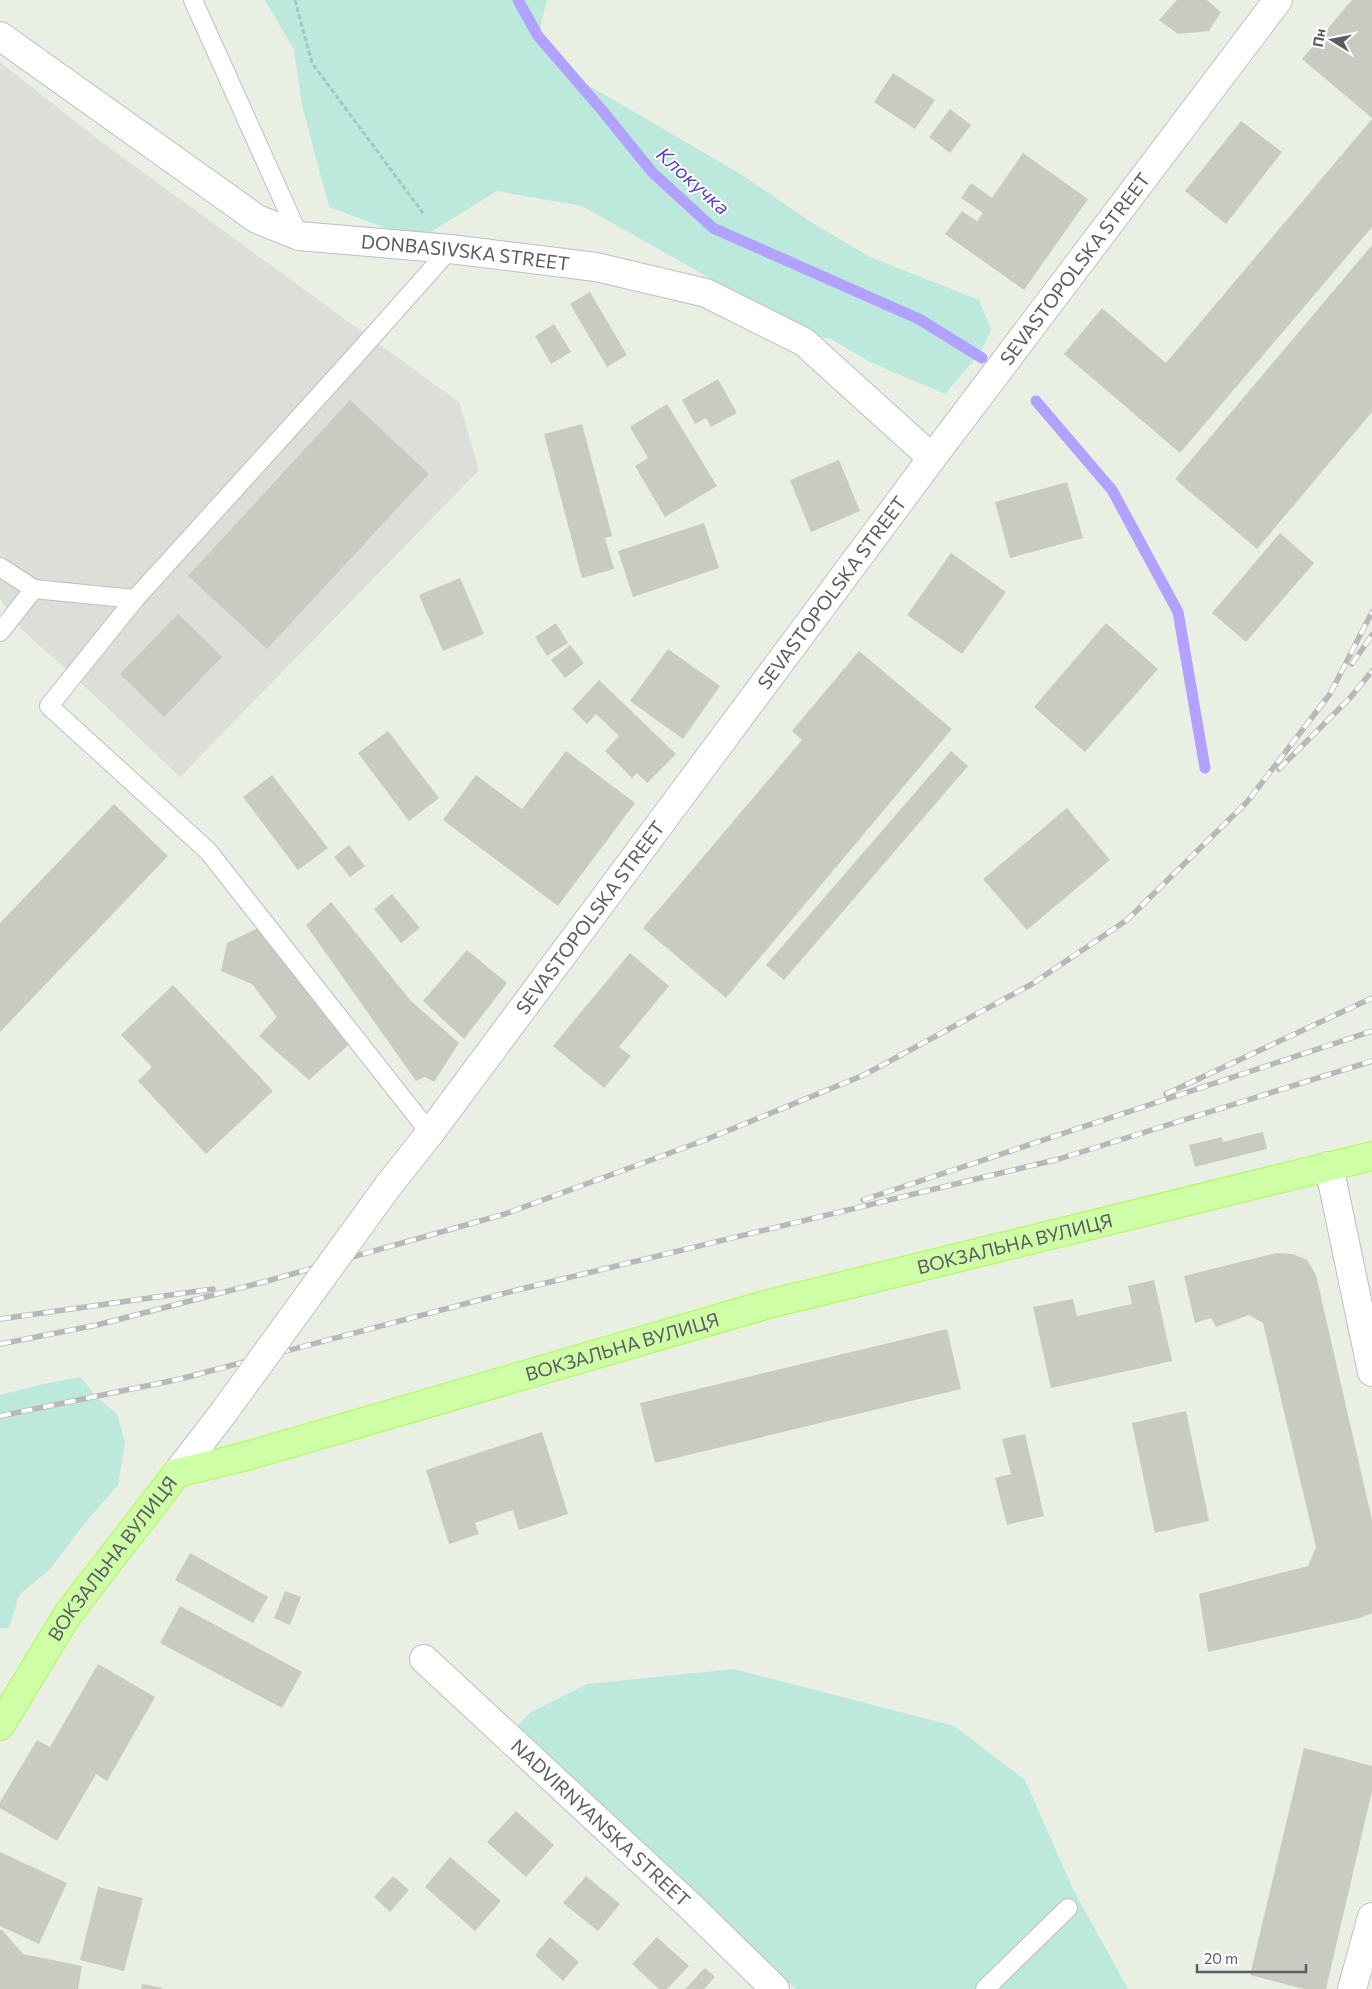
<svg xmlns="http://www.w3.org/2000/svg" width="1372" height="1989" font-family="Commissioner,sans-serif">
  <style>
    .industrial { fill: #dcdfd7 }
    .green { fill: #bde8dc }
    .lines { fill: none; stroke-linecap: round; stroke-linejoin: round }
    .stream { stroke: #b1a2ff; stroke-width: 11 }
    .building { fill: #c8cbc2 }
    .lane-casing { stroke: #bfbdc5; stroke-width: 20 }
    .street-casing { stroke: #bfbdc5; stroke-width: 30 }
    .secondary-casing { stroke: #c3bfc9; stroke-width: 30 }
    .primary-casing { stroke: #aff951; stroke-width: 30 }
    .path { stroke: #98cbcb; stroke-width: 3; stroke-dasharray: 5 2.5; stroke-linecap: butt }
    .lane { stroke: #fff; stroke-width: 18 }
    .street { stroke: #fff; stroke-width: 28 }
    .secondary { stroke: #fff; stroke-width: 28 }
    .primary { stroke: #ceffa7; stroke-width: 28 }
    .rail-casing { stroke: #b9b8b9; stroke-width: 5.5 }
    .rail { stroke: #fff; stroke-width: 4; stroke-dasharray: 11; stroke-linecap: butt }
    .secondary-bridge-casing { stroke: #c3bfc9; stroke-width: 30; stroke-linecap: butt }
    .secondary-bridge { stroke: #fff; stroke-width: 28 }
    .labels { text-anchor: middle; stroke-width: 4; stroke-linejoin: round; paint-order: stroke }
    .street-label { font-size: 19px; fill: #5d5b64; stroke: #fff }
    .water-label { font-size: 20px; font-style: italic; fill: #5f3ec9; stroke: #fff }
  </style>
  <rect width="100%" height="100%" fill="#e9efe3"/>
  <path class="industrial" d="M0,62L96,138L459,402L479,470L180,777L74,676L22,630L0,599Z"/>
  <path class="green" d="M265,0H547L538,36L576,78L742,175L811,222L870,257L979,300L991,330L980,353L945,394L870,362L831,339L809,334L582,206L497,191L418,240L329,207L302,105L294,50Z
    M80,1377L98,1398L117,1414L125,1442L118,1485L85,1523L50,1569L19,1595L9,1628H0V1395L43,1384Z
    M734,1669L954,1726L1025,1780L1073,1889L1128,1989H796L773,1971L510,1733L531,1712L587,1684Z"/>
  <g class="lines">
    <path class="stream" d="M518,0L538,36L601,109L652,172L713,228L919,319L982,358
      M1036,401L1112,490L1178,612L1205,768"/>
  </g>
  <path class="building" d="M1177,0H1207L1221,12L1209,31L1178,34L1159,20Z
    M1352,0H1372V118L1302,59Z
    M893,73L935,100L915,129L874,102Z
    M950,109L971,125L950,153L929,137Z
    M1372,119V227L1180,453L1064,354L1102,308L1166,363Z
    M1241,121L1282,152L1226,224L1185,191Z
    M1023,153L1088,199L1024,290L945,234L962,211L977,221L983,213L961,198L971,183L992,198Z
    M1372,245V412L1257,549L1175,479Z
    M590,292L627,355L607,367L570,304Z
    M554,324L571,352L551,364L535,336Z
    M718,379L737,413L711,427L706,418L695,424L682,400Z
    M350,400L429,474L267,649L188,576Z
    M667,404L717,486L665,517L635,466L648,458L630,427Z
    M582,424L612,536L605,538L614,569L582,578L544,434Z
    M839,460L860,511L811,532L790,480Z
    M1067,482L1083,538L1010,558L995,502Z
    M704,523L719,568L633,597L618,551Z
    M1280,533L1314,563L1246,642L1212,613Z
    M951,553L1006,592L962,654L907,615Z
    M460,578L484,634L443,651L419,595Z
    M178,614L222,657L164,717L120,674Z
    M556,623L568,643L547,656L535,637Z
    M1106,623L1158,669L1085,752L1034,707Z
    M570,645L584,663L565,678L551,660Z
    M668,649L720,686L683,739L630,701Z
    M859,651L952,729L726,998L643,928L802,740L792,731Z
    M599,680L676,754L647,783L637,773L632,778L605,751L619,736L596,714L587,724L572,709Z
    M388,731L439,798L409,821L358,753Z
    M566,751L635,803L558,906L443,820L476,775L522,809Z
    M951,751L968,766L784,980L766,965Z
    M272,775L328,848L298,870L243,797Z
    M114,804L168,856L0,1032V923Z
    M1067,808L1110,860L1027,930L983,879Z
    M349,845L365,866L350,877L334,857Z
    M392,894L420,928L401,943L374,909Z
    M331,902L411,1001L459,1043L434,1082L425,1077L416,1081L306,925Z
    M260,927L352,1042L309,1080L259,1036L277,1017L252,984L221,971L227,943Z
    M467,950L507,983L464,1039L423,1001Z
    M630,953L669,986L619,1047L631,1056L604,1088L553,1046Z
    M173,985L273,1091L206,1154L138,1081L152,1067L121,1035Z
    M1263,1132L1267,1149L1195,1167L1189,1145L1222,1137L1223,1142Z
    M1276,1253L1293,1254L1307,1260L1316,1275L1372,1520V1613L1360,1618L1208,1652L1199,1594L1308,1566L1316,1547L1263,1323L1249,1315L1216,1327L1211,1318L1195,1323L1184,1276Z
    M1154,1280L1172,1361L1051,1388L1033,1307L1073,1299L1077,1316L1132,1304L1128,1286Z
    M947,1329L961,1389L655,1463L640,1403Z
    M1186,1411L1209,1521L1155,1533L1132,1423Z
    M542,1432L568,1514L519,1530L513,1510L475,1523L479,1534L449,1544L426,1470Z
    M1025,1434L1044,1516L1007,1525L995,1478L1011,1474L1002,1439Z
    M190,1553L268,1597L253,1623L175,1580Z
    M285,1591L301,1597L290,1625L274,1618Z
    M180,1606L302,1672L282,1708L160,1643Z
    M98,1664L155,1697L107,1781L96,1774L57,1841L0,1808V1802L37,1740L50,1747Z
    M1304,1748L1372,1766V1791L1326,1989H1304L1250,1975Z
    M516,1811L554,1845L526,1877L487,1842Z
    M0,1852L67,1883L39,1944L0,1926Z
    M450,1857L501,1901L475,1931L425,1887Z
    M393,1876L409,1890L390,1912L374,1897Z
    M586,1876L620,1904L598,1931L563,1903Z
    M98,1887L143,1898L124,1971L80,1960Z
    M0,1930H2L23,1954L82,1966L78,1989H0Z
    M550,1937L579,1962L563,1981L535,1955Z
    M657,1937L689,1966L667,1989H659L632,1964Z
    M705,1968L715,1977L704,1989H685Z
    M142,1984L163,1988L162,1989H141Z"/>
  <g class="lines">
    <defs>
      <path id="lane" d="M193,0L299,236
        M0,567L34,589
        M0,632L34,589L135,599
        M430,1133L208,851L49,706L135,599L355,356L450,249
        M985,1989L1068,1908"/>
      <g id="street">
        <path id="s1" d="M0,36L257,219L299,236L450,249L596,267L706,293L804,342L932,458"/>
        <path d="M1329,1166L1372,1372"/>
        <path id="s2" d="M424,1659L689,1905L775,1989"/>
        <path d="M1352,1989L1372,1917"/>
      </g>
      <g id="secondary">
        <path id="s3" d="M388,1186L430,1133L932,458L1278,0"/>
        <path d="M177,1473L224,1412"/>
      </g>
      <g id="primary">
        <path id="s4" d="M0,1726L68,1614L177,1473L243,1457L765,1305L1372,1156"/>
      </g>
    </defs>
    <use href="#lane" class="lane-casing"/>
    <use href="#street" class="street-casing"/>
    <use href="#secondary" class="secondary-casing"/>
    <use href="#primary" class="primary-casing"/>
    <path class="path" d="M295,0L312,63L423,213"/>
    <use href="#lane" class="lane"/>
    <use href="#street" class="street"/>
    <use href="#secondary" class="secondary"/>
    <use href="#primary" class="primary"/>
    <defs>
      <path id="rail" d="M1352,664L1372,635
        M1279,769L1350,698L1372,671
        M1166,1094L1372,998
        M863,1200L1372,1031
        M0,1319L213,1289
        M0,1344L97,1325L267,1281L505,1214L705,1140L864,1075L1032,984L1127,920L1247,802L1330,694L1372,612
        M0,1416L180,1379L521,1289L1059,1159L1372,1061"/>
    </defs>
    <use href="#rail" class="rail-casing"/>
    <use href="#rail" class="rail"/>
    <defs>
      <path id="secondary-bridge" d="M224,1412L388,1186"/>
    </defs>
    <use href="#secondary-bridge" class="secondary-bridge-casing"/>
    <use href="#secondary-bridge" class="secondary-bridge"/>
  </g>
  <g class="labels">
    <g class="street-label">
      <text dy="7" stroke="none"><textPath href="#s1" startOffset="528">DONBASIVSKA STREET</textPath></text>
      <text dy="7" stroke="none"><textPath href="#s3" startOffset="1146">SEVASTOPOLSKA STREET</textPath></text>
      <text dy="7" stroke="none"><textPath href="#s3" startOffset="741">SEVASTOPOLSKA STREET</textPath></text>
      <text dy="7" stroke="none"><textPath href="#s3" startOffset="336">SEVASTOPOLSKA STREET</textPath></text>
      <text dy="7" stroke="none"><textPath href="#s4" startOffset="1178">ВОКЗАЛЬНА ВУЛИЦЯ</textPath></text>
      <text dy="7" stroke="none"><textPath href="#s4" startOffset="772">ВОКЗАЛЬНА ВУЛИЦЯ</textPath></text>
      <text dy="7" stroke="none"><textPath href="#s4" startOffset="202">ВОКЗАЛЬНА ВУЛИЦЯ</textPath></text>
      <text dy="7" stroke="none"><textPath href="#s2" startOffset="241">NADVIRNYANSKA STREET</textPath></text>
    </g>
    <g class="water-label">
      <text transform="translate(693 181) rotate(42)" y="7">Клокучка</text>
    </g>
  </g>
  <g transform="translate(1332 40) rotate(280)" stroke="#ffffff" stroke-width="4" paint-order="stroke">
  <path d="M0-4L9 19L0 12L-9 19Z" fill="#5d5b64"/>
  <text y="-8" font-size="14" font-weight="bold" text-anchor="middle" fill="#5d5b64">Пн</text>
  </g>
  <path d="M1197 1964v8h109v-8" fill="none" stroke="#5d5b64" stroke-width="2.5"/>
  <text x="1204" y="1964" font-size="15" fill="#5d5b64" stroke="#ffffff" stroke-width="4" paint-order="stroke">20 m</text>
</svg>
